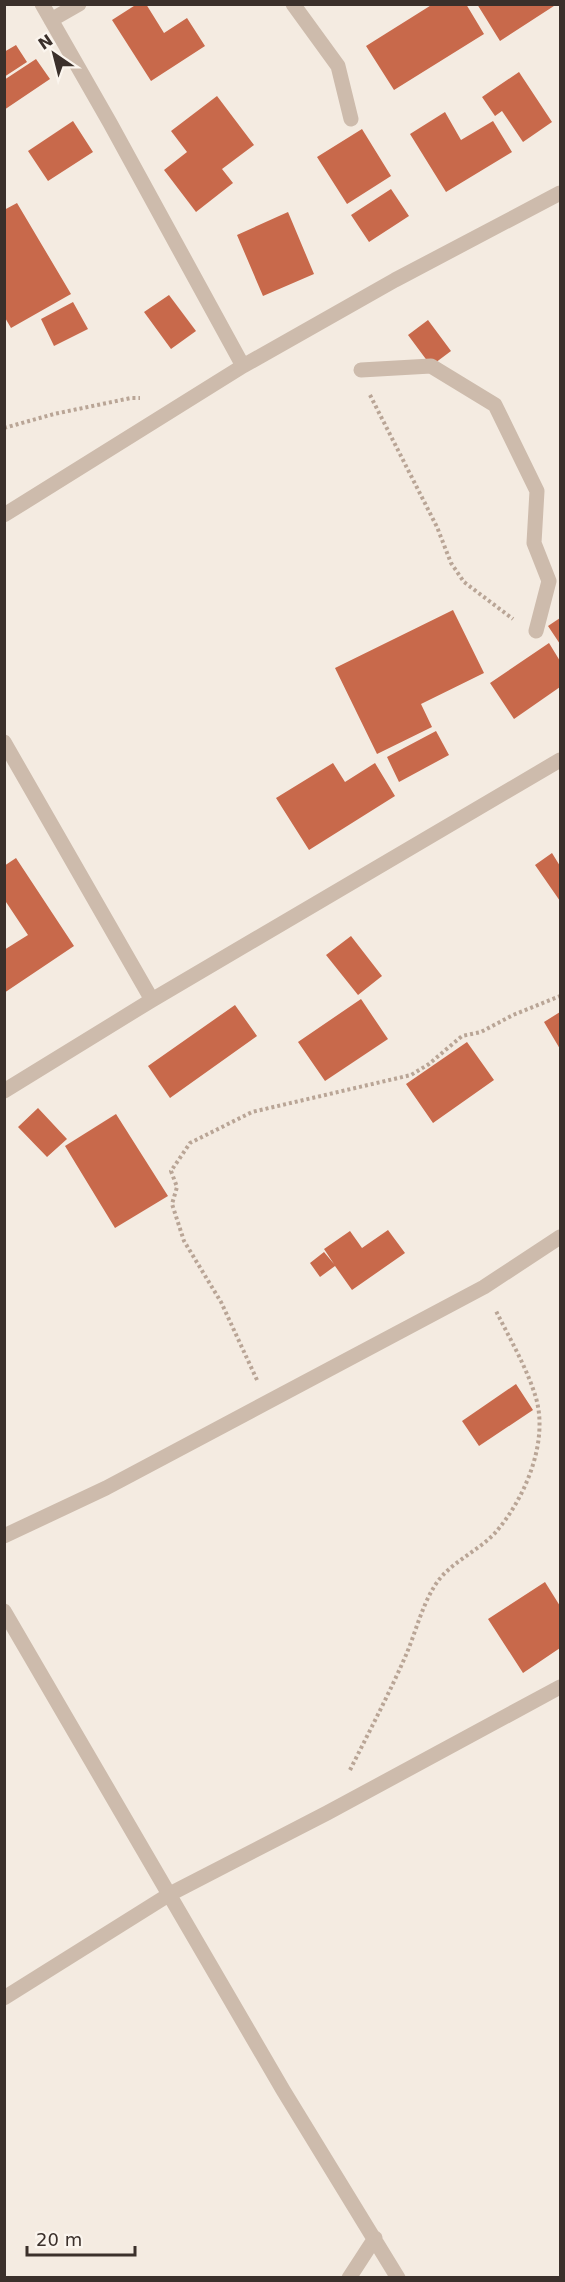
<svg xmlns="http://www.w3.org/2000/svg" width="565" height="2282" font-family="'DejaVu Sans',sans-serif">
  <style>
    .building { fill: #c8694b }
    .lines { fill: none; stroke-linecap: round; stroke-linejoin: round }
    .path { stroke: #b9a596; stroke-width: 4; stroke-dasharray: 3 3; stroke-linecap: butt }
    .minor { stroke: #cdbbac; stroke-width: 15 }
  </style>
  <rect width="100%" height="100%" fill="#f4ebe1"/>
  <path class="building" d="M137,4H146L164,33L187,18L205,46L151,81L112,20Z
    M433,4H466L484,34L394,90L366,46Z
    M477,4H557L500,41Z
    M16,45L27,62L4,77V52Z
    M36,59L50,79L4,110V80Z
    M519,72L552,122L523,142L502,111L495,116L482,97Z
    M217,96L254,145L222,169L233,183L196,212L164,170L187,152L171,131Z
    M445,112L461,140L493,121L512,152L446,192L410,134Z
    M73,121L93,152L48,181L28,151Z
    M362,129L391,176L347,204L317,157Z
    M391,189L409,216L369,242L351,215Z
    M17,203L71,294L11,328L4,316V210Z
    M288,212L314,274L263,296L237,235Z
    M169,295L196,331L171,349L144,312Z
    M73,302L88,329L54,346L41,319Z
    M428,320L451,351L431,366L408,335Z
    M453,610L484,673L421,704L432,727L377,754L335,668Z
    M560,618V644L548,626Z
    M549,643L560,661V687L514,719L490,683Z
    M436,731L449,755L399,782L387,757Z
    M333,763L345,782L375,763L395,796L309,850L276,798Z
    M552,853L560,866V901L535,865Z
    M16,858L74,946L4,993V950L28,935L4,899V866Z
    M351,936L382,976L358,995L326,955Z
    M361,999L388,1039L325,1081L298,1042Z
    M235,1005L257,1036L170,1098L148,1066Z
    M560,1012V1049L544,1022Z
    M467,1042L494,1080L433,1123L406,1084Z
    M38,1108L67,1139L47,1157L18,1127Z
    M116,1114L168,1196L115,1228L65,1146Z
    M388,1230L405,1253L352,1290L335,1266L320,1277L310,1263L324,1252L334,1264L324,1249L350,1231L362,1248Z
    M516,1384L533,1410L479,1446L462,1421Z
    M545,1582L560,1606V1648L523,1673L488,1619Z"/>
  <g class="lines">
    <path class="path" d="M370,395L437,527L451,563L464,582L513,619
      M4,428L54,414L131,398H140
      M257,1380L221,1302L184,1241L172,1204L177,1187L171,1171L190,1143L252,1112L411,1075L429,1064L462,1036L481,1032L513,1015L560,996
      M350,1770C369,1732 389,1694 406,1655C415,1634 422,1606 434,1587C448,1563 476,1553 495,1533C524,1500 549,1443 536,1398C527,1368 510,1339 496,1311"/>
    <path class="minor" d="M42,4L110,123L243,366
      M293,4L338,66L351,119
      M51,20L79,4
      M361,370L431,366L495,405L537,491L534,543L549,581L536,631
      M4,515L243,366L395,280L560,193
      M4,742L152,1000
      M4,1091L152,1000L560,760
      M4,1536L106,1488L484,1287L560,1237
      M4,1611L283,2090L398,2278
      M4,1998L170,1894L327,1813L560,1687
      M349,2278L375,2238"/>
  </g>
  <rect width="565" height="2282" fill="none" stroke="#3b302b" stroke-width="12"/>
  <g transform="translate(54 54) rotate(325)" stroke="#fbf5ee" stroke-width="4.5" paint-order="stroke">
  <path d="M0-4.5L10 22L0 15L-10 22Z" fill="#3b302b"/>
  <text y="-9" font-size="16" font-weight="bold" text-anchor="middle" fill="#3b302b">N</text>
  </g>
  <path d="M27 2246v9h108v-9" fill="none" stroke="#3b302b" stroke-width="3"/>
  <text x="36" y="2246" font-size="18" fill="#3b302b" stroke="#fbf5ee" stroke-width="4.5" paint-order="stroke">20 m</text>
</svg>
